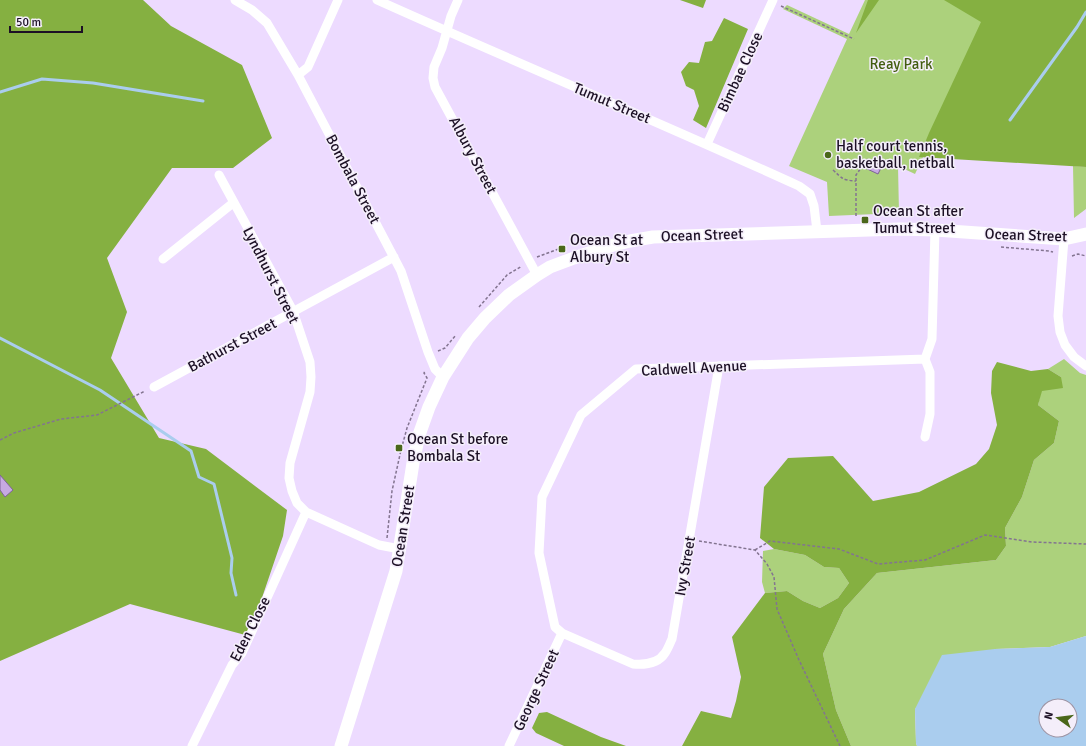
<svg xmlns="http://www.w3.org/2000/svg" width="1086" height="746" font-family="Signika,sans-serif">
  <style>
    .green { fill: #acd17c }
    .forest { fill: #85b041 }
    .water { fill: #aacdee; fill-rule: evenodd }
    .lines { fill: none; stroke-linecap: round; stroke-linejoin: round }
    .stream { stroke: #aacdee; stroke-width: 3 }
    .building { fill: #c6a9e2; stroke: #7e6397 }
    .path { stroke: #837490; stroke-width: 1.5; stroke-dasharray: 3 2; stroke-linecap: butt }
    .street { stroke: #fff; stroke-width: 9 }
    .secondary { stroke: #fff; stroke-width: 13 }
    .poi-dot { fill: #4a671a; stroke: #f4eefa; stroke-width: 1.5 }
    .labels { text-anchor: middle; stroke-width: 3; stroke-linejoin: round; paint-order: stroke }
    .park-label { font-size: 15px; fill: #425d0f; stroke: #f4eefa }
    .street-label { font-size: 15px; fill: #1c1025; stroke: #f4eefa }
    .poi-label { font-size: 15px; fill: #1c1025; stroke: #f4eefa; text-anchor: start }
  </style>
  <rect width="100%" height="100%" fill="#eddbff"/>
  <path class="green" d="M865,0H959L990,15L915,174L898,166L899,213L829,216L827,182L789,166L847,39L783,9L787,5L849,34Z
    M1073,166L1086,167V209L1074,218Z
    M1064,359L1080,373L1086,375V636L1050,647L995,649L915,709L916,743L917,746H851L836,710L823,654L844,609L877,573L996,560L1006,546L1005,528L1022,497L1034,460L1054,443L1059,421L1038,405L1041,391L1061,377L1048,369Z
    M774,549L805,555L824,567L839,568L849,583L838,598L820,608L803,601L787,591L765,593L762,582L763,551Z"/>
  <path class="forest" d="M0,0H143L171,26L242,65L272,138L233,168H172L107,258L127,312L111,358L159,438L206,449L287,510L283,536L249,636L130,604L0,661Z
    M680,0H706L703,8Z
    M868,0H879L856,33Z
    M944,0H1086V167L919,157L929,133L981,22Z
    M724,18L748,29L706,128L693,120L699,106L694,90L686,86L681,72L689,62L699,63L705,42L712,41Z
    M997,362L1031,371L1048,369L1061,377L1063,388L1042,391L1038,405L1059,421L1054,443L1034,460L1022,497L1005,528L1006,546L996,560L877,573L844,609L823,654L836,710L851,746H682L701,711L731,718L736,701L741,677L732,637L765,593L787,591L803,601L820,608L838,598L849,583L839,568L824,567L805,555L774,549L760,538L764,487L788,458L833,456L873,501L919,492L976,464L989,449L997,425L991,393L992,371Z
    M547,712L601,737L626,746H564L536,733L532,728L539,713Z"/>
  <path class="water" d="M1086,636V746H917L916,743L915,709L942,655L995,649L1050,647ZM1046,706H1070V730H1046Z"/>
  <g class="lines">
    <path class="stream" d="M0,92L42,79L93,83L203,101
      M1010,120L1077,27L1086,12
      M0,338L100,390L191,451L199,477L214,484L232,558L231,573L236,595"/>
  </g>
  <path class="building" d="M867,159L882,166L878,174L863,167Z
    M0,475L13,490L5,497L0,490Z"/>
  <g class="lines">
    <path class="path" d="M781,6L854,39
      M833,170C843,179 842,180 856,181
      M856,216V175L863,165
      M1001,247L1049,251L1053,252
      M1072,256L1078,254L1086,256
      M537,257L561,248
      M479,307L507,275L522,266
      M438,351L445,348L456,335
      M0,440L14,433L61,419L97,415L145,391
      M387,538L392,491L401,450L407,428L427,378L424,373L425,371
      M699,541L755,550L767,564L774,577L777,609L799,660L840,746
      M755,550L770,541L839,549L878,564L925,560L985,535L1032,542L1086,544"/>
    <path class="street" d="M235,0L252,10L267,23L298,75L401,271L428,352L435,369L443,377
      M377,0C517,63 659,122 799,186L810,194L814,206L817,231
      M458,0L451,16L442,48L434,67L433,78L435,87L537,275
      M298,75L308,67L338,0
      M707,144L773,0
      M219,175L293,311L310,362L311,377L310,392L290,463L289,478L292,491L297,503L306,512L379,545L400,549
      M1064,239L1058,316L1060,332L1065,345L1074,357L1086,366
      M163,259L233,203
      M925,359L932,339L935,230
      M719,366L672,639C670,643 668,649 665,653C658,664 645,665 633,664L562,633L555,627L539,553L542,497L581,415L636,369L925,359
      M154,387L394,257
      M925,437L930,414V372L925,359
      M192,746L232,665L242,653L306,512
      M509,746L562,633"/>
    <path class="secondary" d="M341,746L396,571L413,463L419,435L429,407L443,377L468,338L485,318L509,295L537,275L550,267L574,258L610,246L630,241L653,237L900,229L935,230L1064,239L1086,234"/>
  </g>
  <g class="poi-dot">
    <circle cx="828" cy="155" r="4"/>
    <rect x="861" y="216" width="8" height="8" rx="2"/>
    <rect x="558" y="245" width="8" height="8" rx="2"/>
    <rect x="395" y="444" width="8" height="8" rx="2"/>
  </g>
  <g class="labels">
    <g class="park-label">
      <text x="901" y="69">Reay Park</text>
    </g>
    <g class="street-label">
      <text transform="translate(740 72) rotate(-65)" y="5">Bimbae Close</text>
      <text transform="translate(612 103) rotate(23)" y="5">Tumut Street</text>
      <text transform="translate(473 155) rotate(62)" y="5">Albury Street</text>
      <text transform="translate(353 179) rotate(62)" y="5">Bombala Street</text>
      <text transform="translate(702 235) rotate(-2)" y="5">Ocean Street</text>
      <text transform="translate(1026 235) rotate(2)" y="5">Ocean Street</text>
      <text transform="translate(271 275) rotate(63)" y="5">Lyndhurst Street</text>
      <text transform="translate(232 345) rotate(-28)" y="5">Bathurst Street</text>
      <text transform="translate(694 368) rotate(-3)" y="5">Caldwell Avenue</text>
      <text transform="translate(403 526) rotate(-81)" y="5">Ocean Street</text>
      <text transform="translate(685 566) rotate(-80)" y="5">Ivy Street</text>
      <text transform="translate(250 629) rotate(-63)" y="5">Eden Close</text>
      <text transform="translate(536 690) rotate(-65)" y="5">George Street</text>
    </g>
    <g class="poi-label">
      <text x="836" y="151">Half court tennis,<tspan x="836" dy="17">basketball, netball</tspan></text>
      <text x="873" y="216">Ocean St after<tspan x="873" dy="17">Tumut Street</tspan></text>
      <text x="570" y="245">Ocean St at<tspan x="570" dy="17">Albury St</tspan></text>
      <text x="407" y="444">Ocean St before<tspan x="407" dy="17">Bombala St</tspan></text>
    </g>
  </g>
  <g transform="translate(1058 718) rotate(284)"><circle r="19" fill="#f4eefa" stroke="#9e95a5"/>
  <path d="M0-3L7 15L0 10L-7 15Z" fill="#4a671a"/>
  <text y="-6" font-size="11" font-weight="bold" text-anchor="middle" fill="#1c1025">N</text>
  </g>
  <path d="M10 26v6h72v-6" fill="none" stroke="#1c1025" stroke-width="2"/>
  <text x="16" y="26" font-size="12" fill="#1c1025" stroke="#f4eefa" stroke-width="3" paint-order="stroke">50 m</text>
</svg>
